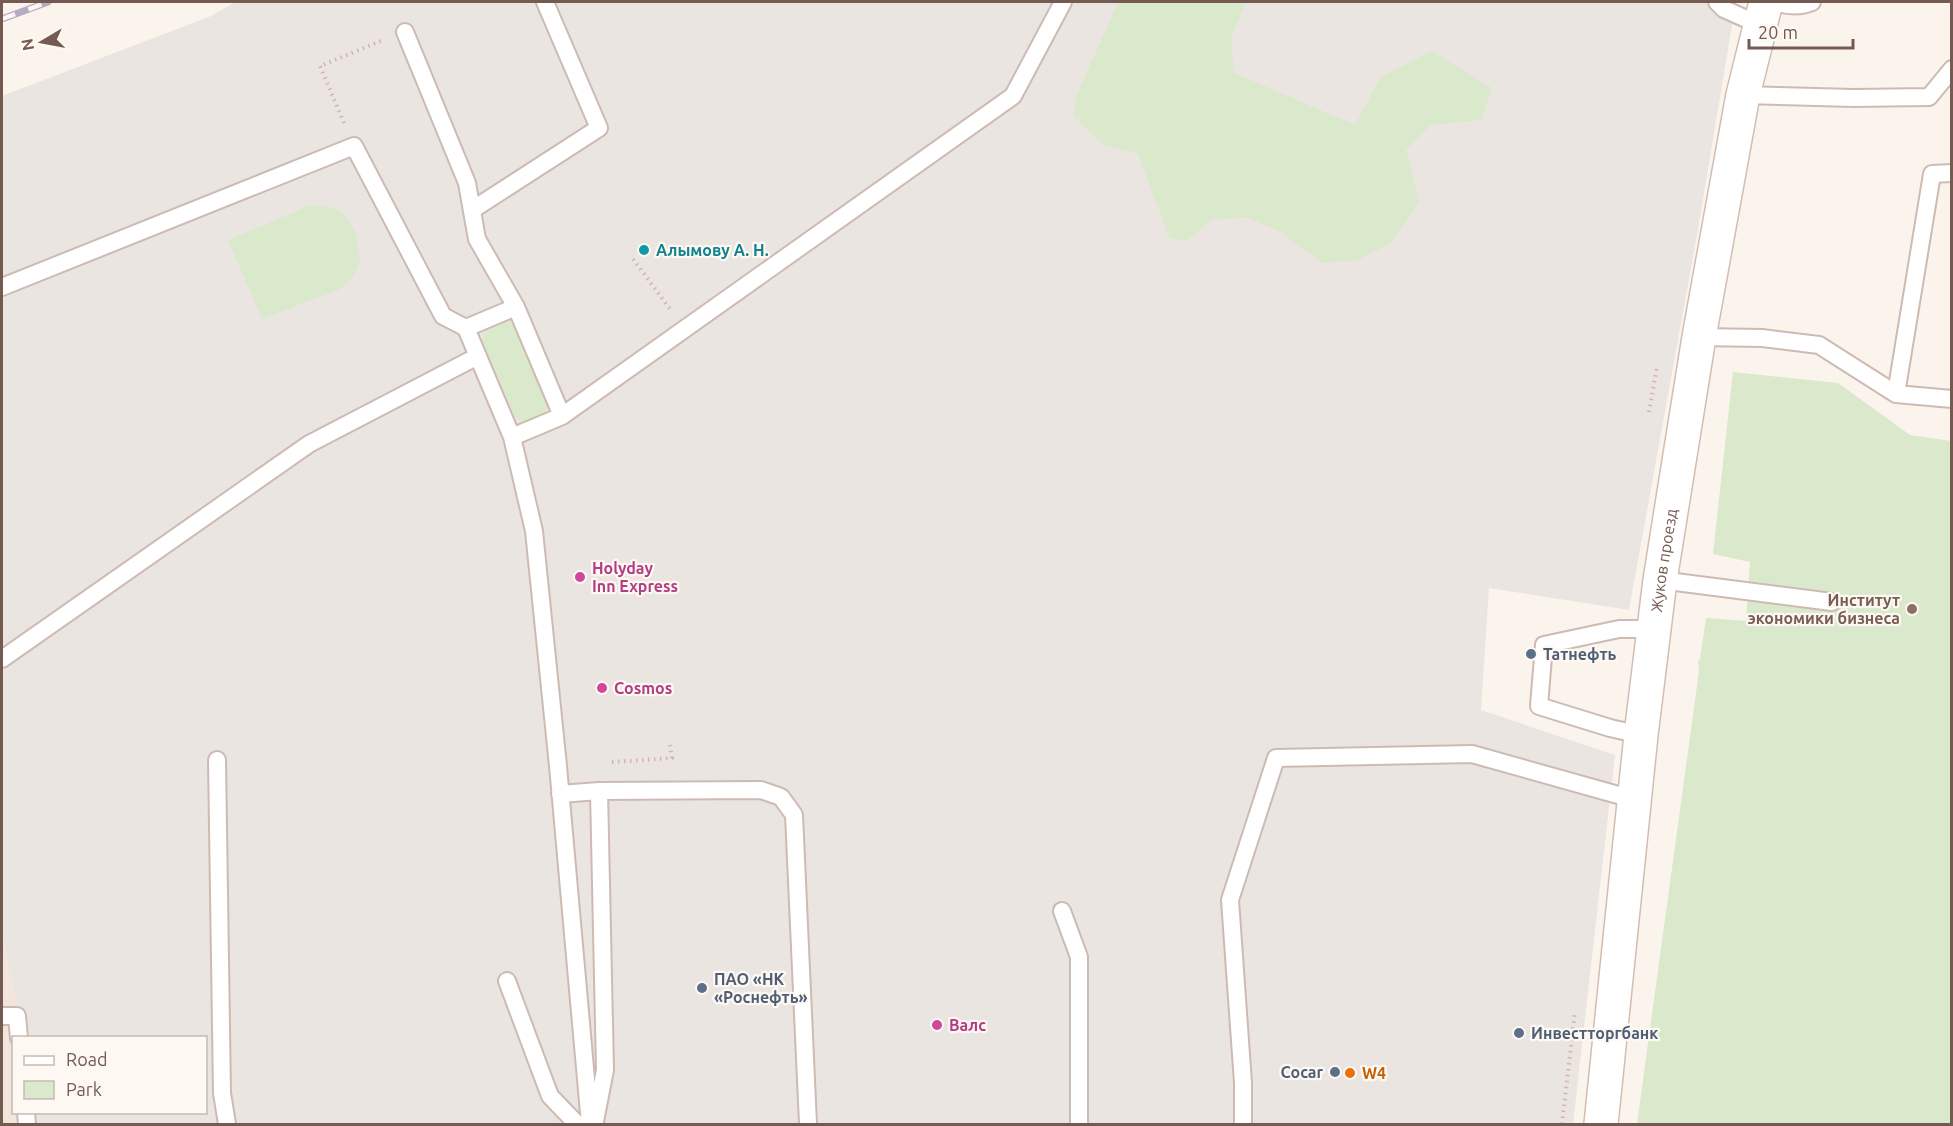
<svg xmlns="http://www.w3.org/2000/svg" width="1953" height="1126" font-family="Ubuntu,sans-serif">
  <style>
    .residential { fill: #f2e5db }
    .industrial { fill: #ebe5e1 }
    .green { fill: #dae8cb }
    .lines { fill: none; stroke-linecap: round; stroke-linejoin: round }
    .lane-casing { stroke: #cdbbb3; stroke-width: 20 }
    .secondary-casing { stroke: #d2bdb3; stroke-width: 36 }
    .path { stroke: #d3b5a9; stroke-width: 4; stroke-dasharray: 1.5 4.5; stroke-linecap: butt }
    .lane { stroke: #fff; stroke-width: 16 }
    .secondary { stroke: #fff; stroke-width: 33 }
    .rail-casing { stroke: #b6aac5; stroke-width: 7 }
    .rail { stroke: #fef8f3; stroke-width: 4.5; stroke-dasharray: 14; stroke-linecap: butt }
    .culture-dot { fill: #0f9aa8; stroke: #fef8f3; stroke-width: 2 }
    .hotel-dot { fill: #d1479c; stroke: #fef8f3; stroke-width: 2 }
    .education-dot { fill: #8d6e63; stroke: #fef8f3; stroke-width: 2 }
    .service-dot { fill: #5c6f8a; stroke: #fef8f3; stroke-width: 2 }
    .food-dot { fill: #e8710a; stroke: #fef8f3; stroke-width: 2 }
    .labels { text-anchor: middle; stroke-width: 4.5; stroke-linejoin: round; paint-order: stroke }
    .culture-label { font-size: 16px; font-weight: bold; fill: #0d838f; stroke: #fef8f3; text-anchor: start }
    .street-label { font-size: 16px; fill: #755a51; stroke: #fef8f3 }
    .hotel-label { font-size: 16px; font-weight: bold; fill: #b23c85; stroke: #fef8f3; text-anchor: start }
    .education-label { font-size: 16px; font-weight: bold; fill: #785e54; stroke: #fef8f3; text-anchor: end }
    .service-label { font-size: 16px; font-weight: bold; fill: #4e5e75; stroke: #fef8f3; text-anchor: start }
    .food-label { font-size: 16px; font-weight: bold; fill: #c56008; stroke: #fef8f3; text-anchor: start }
  </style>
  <rect width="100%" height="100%" fill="#fbf4ed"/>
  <path class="residential" d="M2,933L24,1037L14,1038V1112L37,1113L38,1124H2Z"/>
  <path class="industrial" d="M235,2H1736L1697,235L1629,610L1489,588L1481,710L1615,755L1573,1124H38L37,1113L206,1112V1038L24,1037L2,933V96L211,16Z"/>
  <path class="green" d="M1118,2H1246L1231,38L1234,73L1355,125L1381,77L1432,51L1492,88L1482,120L1431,125L1406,150L1419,201L1390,244L1357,260L1322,263L1279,231L1245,217L1212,220L1185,242L1169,237L1138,154L1104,145L1073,116L1076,97Z
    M309,206H328L343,213L356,233L360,262L353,276L340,289L262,319L228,240Z
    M496,321H507L515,325L547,403L546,415L535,423H523L514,415L482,340L486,329Z
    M1733,372L1838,383L1910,435L1951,441V1124H1637L1699,671L1698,661L1700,659L1706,618L1746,621L1750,562L1713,554Z"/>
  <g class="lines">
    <defs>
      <path id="lane" d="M1717,2L1724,9L1760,25
        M1775,2C1787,6 1800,7 1812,2
        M405,32L467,183L477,239L516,307
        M1743,95L1854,98L1929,97L1952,69
        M472,210L599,128L545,2
        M2,287L354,146L443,316L466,328
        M1699,337L1762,338L1819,345L1896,394L1952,399
        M1896,394L1932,174L1952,173
        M562,416L516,307L466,328L512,437L562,416L1013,96L1063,2
        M512,437L534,531L558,766L590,1124
        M1660,580L1832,602
        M2,659L309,444L478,356
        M1641,735L1610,728L1539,706L1544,645L1619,629H1654
        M217,760L222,1093L227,1124
        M560,794L599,791L761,790L781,797L794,815L808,1124
        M1062,911L1079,957V1124
        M507,981L550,1096L577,1124
        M2,1016H17L19,1038
        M26,1112L27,1124
        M595,1121L605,1070L599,791
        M1243,1124V1083L1230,900L1276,758L1472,754L1636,800"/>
      <g id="secondary">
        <path id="s1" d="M1601,1124L1641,735L1660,580L1699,337L1743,95L1766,2"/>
      </g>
    </defs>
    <use href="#lane" class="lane-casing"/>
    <use href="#secondary" class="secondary-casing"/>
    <path class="path" d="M344,123L320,66L381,41
      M633,259L670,309
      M1649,412L1657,366
      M612,762L672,758L670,745
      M1562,1124L1575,1012"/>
    <use href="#lane" class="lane"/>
    <use href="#secondary" class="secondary"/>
    <defs>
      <path id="rail" d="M2,19L48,2"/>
    </defs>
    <use href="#rail" class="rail-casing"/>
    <use href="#rail" class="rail"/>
  </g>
  <circle class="culture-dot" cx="644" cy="250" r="6"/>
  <g class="hotel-dot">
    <circle cx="580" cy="577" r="6"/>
    <circle cx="602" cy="688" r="6"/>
    <circle cx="937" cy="1025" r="6"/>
  </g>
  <circle class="education-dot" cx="1912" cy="609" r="6"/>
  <g class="service-dot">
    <circle cx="1531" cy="654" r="6"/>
    <circle cx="702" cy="988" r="6"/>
    <circle cx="1519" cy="1033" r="6"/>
    <circle cx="1335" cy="1072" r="6"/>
  </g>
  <circle class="food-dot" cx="1350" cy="1073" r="6"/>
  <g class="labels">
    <g class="culture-label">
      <text x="656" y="256">Алымову А. Н.</text>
    </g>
    <g class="street-label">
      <text dy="6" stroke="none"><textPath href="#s1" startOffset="567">Жуков проезд</textPath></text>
    </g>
    <g class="hotel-label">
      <text x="592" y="574">Holyday<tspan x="592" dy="18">Inn Express</tspan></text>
      <text x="614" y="694">Cosmos</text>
      <text x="949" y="1031">Валс</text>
    </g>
    <g class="education-label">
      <text x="1900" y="606">Институт<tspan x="1900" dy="18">экономики бизнеса</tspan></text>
    </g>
    <g class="service-label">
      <text x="1543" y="660">Татнефть</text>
      <text x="714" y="985">ПАО «НК<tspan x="714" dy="18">«Роснефть»</tspan></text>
      <text x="1531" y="1039">Инвестторгбанк</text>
      <text x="1323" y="1078" text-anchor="end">Cocar</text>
    </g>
    <g class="food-label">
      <text x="1362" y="1079">W4</text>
    </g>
  </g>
  <rect width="1953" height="1126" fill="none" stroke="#755a51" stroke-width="6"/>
  <rect x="12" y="1036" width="195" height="78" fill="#fef8f3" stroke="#c7b9b2" stroke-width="1.5"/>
  <rect x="24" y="1056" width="30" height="9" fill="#ffffff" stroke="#c7b9b2" stroke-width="1.5"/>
  <text x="66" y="1066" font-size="18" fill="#755a51">Road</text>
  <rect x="24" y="1081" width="30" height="18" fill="#dae8cb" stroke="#c7b9b2" stroke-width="1.5"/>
  <text x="66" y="1096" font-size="18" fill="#755a51">Park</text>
  <g transform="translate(42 42) rotate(260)" stroke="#fef8f3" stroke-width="4.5" paint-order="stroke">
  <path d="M0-4.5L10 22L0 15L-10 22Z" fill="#755a51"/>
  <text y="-9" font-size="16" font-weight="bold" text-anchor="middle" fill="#755a51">N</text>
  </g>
  <path d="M1749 39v9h104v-9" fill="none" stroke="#755a51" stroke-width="3"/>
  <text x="1758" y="39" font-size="18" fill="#755a51" stroke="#fef8f3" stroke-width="4.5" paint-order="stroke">20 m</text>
</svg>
